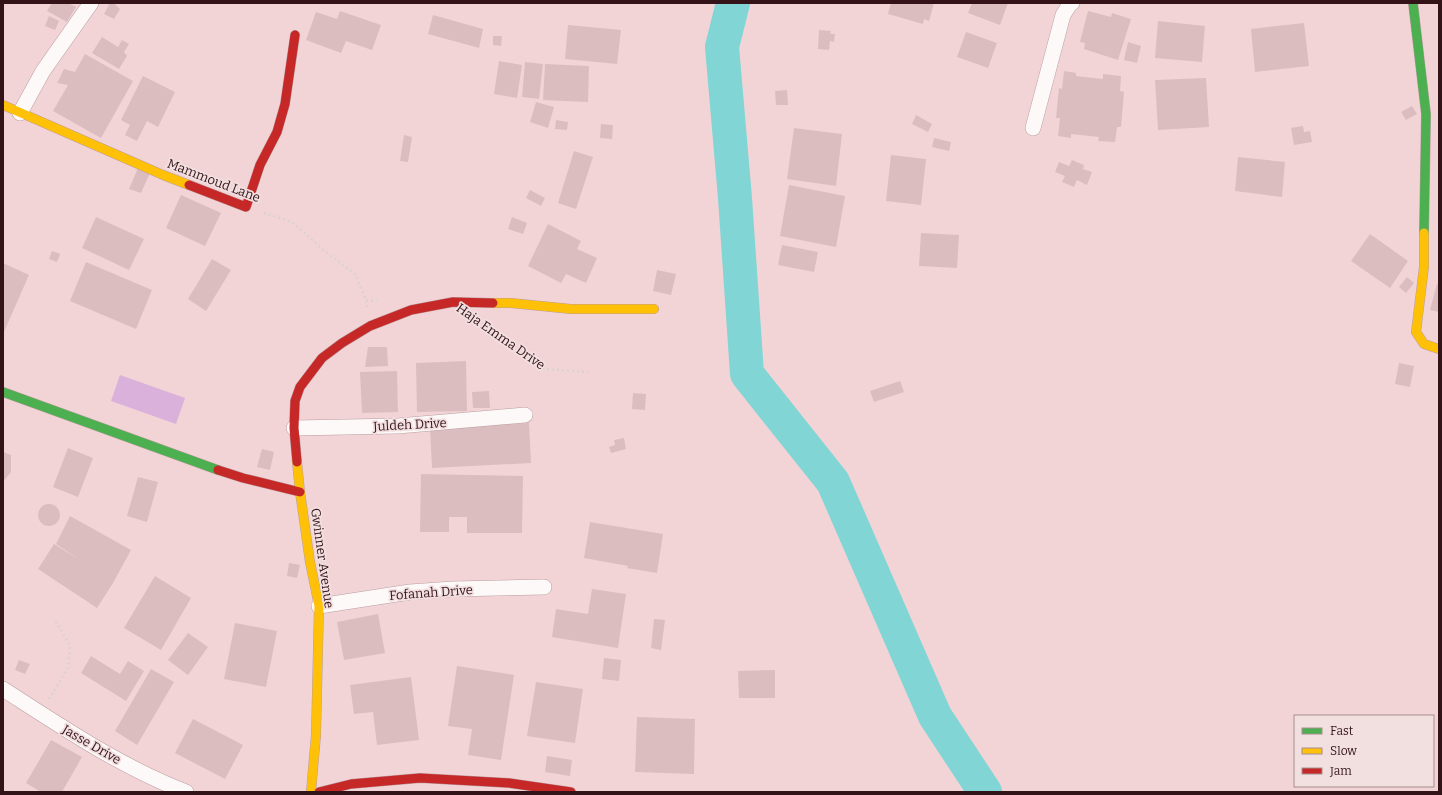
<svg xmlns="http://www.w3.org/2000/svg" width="1442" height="795" font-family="Bitter,serif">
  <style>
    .green { fill: #d9b1db }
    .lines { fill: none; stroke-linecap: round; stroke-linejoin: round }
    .river { stroke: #81d5d5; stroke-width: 34 }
    .building { fill: #dbbdc0 }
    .street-casing { stroke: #ba9da0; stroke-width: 16 }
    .fast-casing { stroke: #ba9da0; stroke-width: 10 }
    .slow-casing { stroke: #ba9da0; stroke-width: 10 }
    .jam-casing { stroke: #ba9da0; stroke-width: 10 }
    .path { stroke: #dcd1d3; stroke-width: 2.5; stroke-dasharray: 2 3; stroke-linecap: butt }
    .street { stroke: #fdf9f9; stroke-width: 15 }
    .fast { stroke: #4caf50; stroke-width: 9 }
    .slow { stroke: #ffc107; stroke-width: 9 }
    .jam { stroke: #c62828; stroke-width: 9 }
    .labels { text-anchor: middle; stroke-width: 3.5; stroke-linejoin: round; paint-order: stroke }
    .street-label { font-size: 13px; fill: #341318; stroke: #f2dfe0 }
  </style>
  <rect width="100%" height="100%" fill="#f2d4d6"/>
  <path class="green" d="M120,375L185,398L176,424L111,401Z"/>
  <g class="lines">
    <path class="river" d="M733,3L722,47L735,198L747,374L833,482L935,716L985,792"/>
  </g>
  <path class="building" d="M52,3H68L76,7L67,22L47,11Z
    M110,3H114L120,9L114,19L104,14Z
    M891,3H934L929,21L924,19L923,24L888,14Z
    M972,3H1008L1000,25L968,13Z
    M340,11L381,25L372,50L346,41L341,53L306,40L316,12L337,19Z
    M1088,11L1111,17L1112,13L1131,19L1118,60L1084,49L1085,43L1080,42Z
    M433,15L483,29L479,48L428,34Z
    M49,16L59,21L55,30L45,26Z
    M1158,21L1205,26L1202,62L1155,58Z
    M1304,23L1309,66L1255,72L1251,29Z
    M568,25L621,30L617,64L565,59Z
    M819,30L831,31L830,34H835L834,42L830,41L829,50L818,49Z
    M966,32L997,43L988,68L957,57Z
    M493,36H502L501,46L493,45Z
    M102,37L118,47L122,40L129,44L124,52L127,56L119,69L92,53Z
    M1128,42L1141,46L1137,63L1124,60Z
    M85,54L133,81L101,138L53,111L68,85L57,83L64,69L75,72Z
    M499,61L522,65L517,98L494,94Z
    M525,62L543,64L539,99L522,97Z
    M545,64L589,66L588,102L543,100Z
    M1064,71L1076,73V76L1103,79V74L1121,76L1120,91L1124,92L1121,127H1117L1115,142L1098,141L1099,137L1071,134V138L1058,136L1060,118H1056L1059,88L1062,89Z
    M143,76L175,92L158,127L147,121L137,141L125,135L130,125L121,120Z
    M1206,78L1209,127L1158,130L1155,80Z
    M787,90L788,105H776L775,91Z
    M536,102L554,107L548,128L530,122Z
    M1412,106L1417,114L1406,120L1401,112Z
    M916,115L932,124L928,132L912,124Z
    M556,120L568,122L567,130L555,129Z
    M601,124L613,125L612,139L600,138Z
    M1303,126L1304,132L1310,131L1312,142L1294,145L1291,128Z
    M794,128L842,134L836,186L787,179Z
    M404,135L412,137L408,162L400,161Z
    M934,138L951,142L949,151L932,147Z
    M574,151L593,157L576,209L558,203Z
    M891,155L926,159L921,205L886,201Z
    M1238,157L1285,162L1282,197L1235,191Z
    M1072,160L1084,165L1083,169L1092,172L1087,185L1077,180L1074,187L1062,182L1065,176L1055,172L1059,162L1069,166Z
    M138,168L150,173L141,193L129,189Z
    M789,185L845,196L836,247L780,236Z
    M530,190L545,198L541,206L526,198Z
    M181,195L221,213L205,246L166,228Z
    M96,217L144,239L129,270L82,248Z
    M512,217L527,223L523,234L508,229Z
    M548,224L581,241L577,249L597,258L586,283L566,274L561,283L528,266Z
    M921,233L959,235L957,268L919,266Z
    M1370,234L1408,261L1390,288L1351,261Z
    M782,245L818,252L814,272L778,265Z
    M52,251L60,254L57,262L49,259Z
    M212,259L231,270L206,311L188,299Z
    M86,262L152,290L136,329L70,301Z
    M3,263L29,275L3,334Z
    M657,270L676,274L671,295L653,291Z
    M1407,277L1414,283L1406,293L1399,287Z
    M1437,284L1439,285V312L1430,310Z
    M368,347H387L388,366L365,367Z
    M466,361L467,411L417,412L416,363Z
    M1399,363L1414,366L1410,387L1395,384Z
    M397,371L398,412L362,413L360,372Z
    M900,381L904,392L874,402L870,391Z
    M489,391L490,408H473L472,392Z
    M633,393L646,394L645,410L632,409Z
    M529,423L531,463L432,468L430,428Z
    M624,438L626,449L611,453L609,447L615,445L614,440Z
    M68,448L93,458L78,497L53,487Z
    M262,449L274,452L270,470L257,467Z
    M3,452L11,455V472L3,482Z
    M421,474L523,476L522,533H467V517H449V532H420Z
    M138,477L158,482L147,522L127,516Z
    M38 515a11 11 0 1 1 22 0a11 11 0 1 1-22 0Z
    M70,516L131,550L113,583L97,608L38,569L54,544L80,560L56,544Z
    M590,522L663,534L657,573L627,568L628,566L584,558Z
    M289,563L300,565L297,578L287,576Z
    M155,576L191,598L161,650L124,628Z
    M592,589L626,594L618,648L552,637L556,609L588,614Z
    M378,614L385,653L344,660L337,622Z
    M654,619L665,620L661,650L651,648Z
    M235,623L277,631L266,687L224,679Z
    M188,633L208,647L188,675L168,660Z
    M91,656L120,674L128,661L144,671L126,701L81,673Z
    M604,658L621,660L619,681L602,679Z
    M19,660L30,664L25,674L15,670Z
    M457,666L514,675L501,760L468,755L472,729L448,726Z
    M151,669L174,682L137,745L115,731Z
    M775,670V698H739L738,671Z
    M411,677L419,740L377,745L373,712L354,714L350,685Z
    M536,682L583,689L575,743L527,736Z
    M637,717L695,719L694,774L635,772Z
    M193,719L243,745L225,779L175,753Z
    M51,740L82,757L62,792H41L26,783Z
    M547,756L572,760L570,776L545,772Z"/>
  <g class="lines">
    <defs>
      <path id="street" d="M20,113L43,71L91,3
        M1033,128L1063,15L1070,4L1072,3
        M294,428L398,426L525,415
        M319,606L410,592L453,589L544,587
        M3,689C62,727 121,767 186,792"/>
      <path id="fast" d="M1413,3L1426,114L1424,233
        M3,392L218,470"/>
      <path id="slow" d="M3,105L163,175L189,185
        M1424,233V267L1416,332L1424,344L1439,349
        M493,303H511L571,309H654
        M297,462L300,492L310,562L319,606L316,735L311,792"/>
      <path id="jam" d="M189,185L246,207L260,165L277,132L285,104L295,35
        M297,462L294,428L295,401L300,387L322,358L342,343L370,326L411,310L453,302L493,303
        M218,470L243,478L300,492
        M319,792L351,784L420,778L509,783L571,792"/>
    </defs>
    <use href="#street" class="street-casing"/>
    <use href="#fast" class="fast-casing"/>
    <use href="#slow" class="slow-casing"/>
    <use href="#jam" class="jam-casing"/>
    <path class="path" d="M264,213L292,222L328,254L355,274L366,300L367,307
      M366,300L377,301
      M482,323L545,369L588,372
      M49,699L68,668L70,646L55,620"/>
    <use href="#street" class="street"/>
    <use href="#fast" class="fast"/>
    <use href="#slow" class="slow"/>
    <use href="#jam" class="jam"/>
  </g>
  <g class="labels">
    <g class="street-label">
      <text transform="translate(214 180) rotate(21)" y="5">Mammoud Lane</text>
      <text transform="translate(501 336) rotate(35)" y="5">Haja Emma Drive</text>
      <text transform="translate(410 424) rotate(-3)" y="5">Juldeh Drive</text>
      <text transform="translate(323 558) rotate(82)" y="5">Gwinner Avenue</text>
      <text transform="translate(431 592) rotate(-4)" y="5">Fofanah Drive</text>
      <text transform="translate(92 744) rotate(30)" y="5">Jasse Drive</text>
    </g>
  </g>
  <rect width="1442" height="795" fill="none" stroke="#341318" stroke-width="8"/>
  <rect x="1294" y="715" width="140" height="72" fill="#f2dfe0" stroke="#a68d90"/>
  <rect x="1302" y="728" width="20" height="6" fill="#4caf50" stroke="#a68d90"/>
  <text x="1330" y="735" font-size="12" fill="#341318">Fast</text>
  <rect x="1302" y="748" width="20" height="6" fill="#ffc107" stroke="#a68d90"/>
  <text x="1330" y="755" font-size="12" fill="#341318">Slow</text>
  <rect x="1302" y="768" width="20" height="6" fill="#c62828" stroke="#a68d90"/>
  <text x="1330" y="775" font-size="12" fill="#341318">Jam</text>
</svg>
